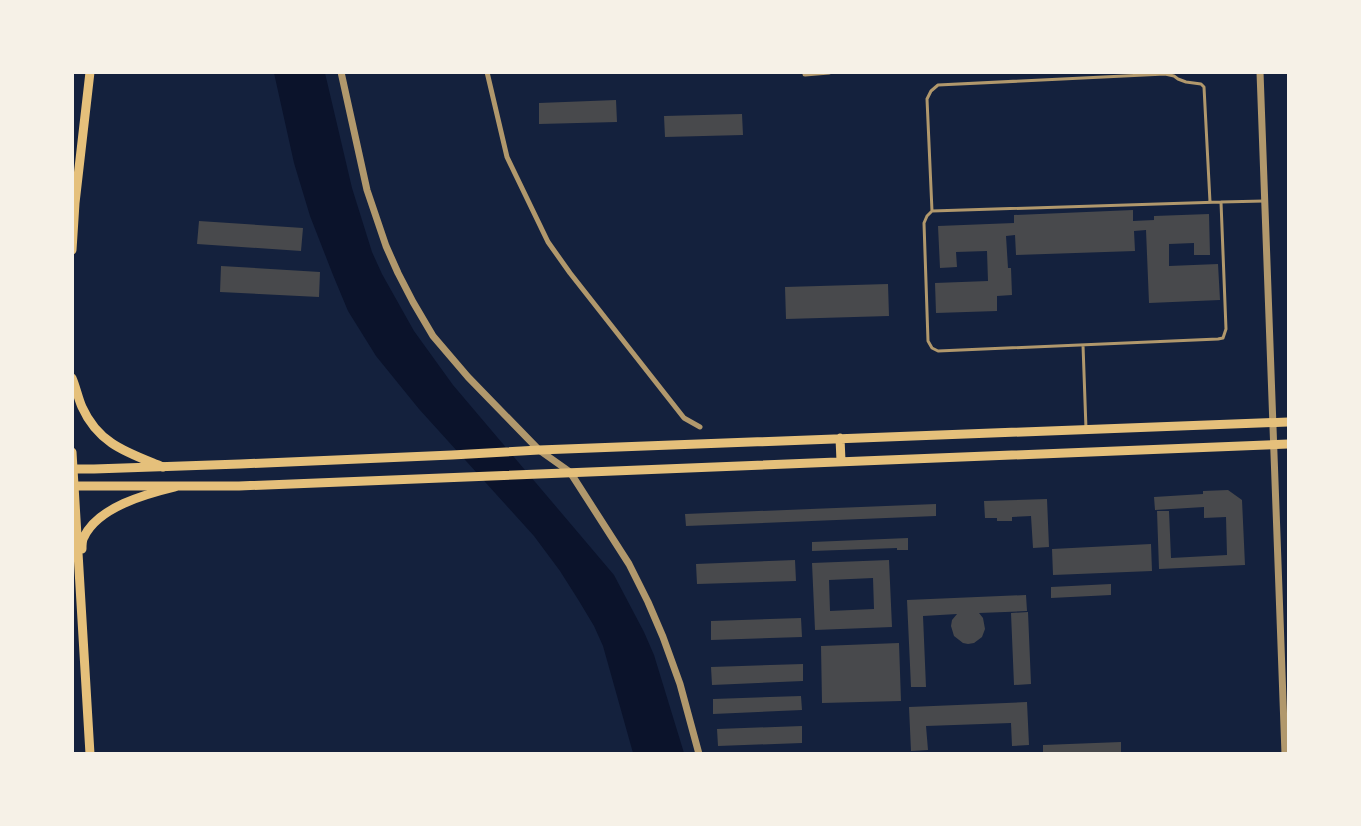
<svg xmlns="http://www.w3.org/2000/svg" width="1361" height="826" font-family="Raleway,sans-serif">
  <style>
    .water { fill: #0b132b }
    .building { fill: #48494c; fill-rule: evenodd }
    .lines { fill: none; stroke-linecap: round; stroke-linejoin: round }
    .service { stroke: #b1986c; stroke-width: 3 }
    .minor { stroke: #b1986c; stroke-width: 5 }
    .tertiary { stroke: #b1986c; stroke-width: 7 }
    .secondary { stroke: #e5c07b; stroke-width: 9 }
    .primary { stroke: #e5c07b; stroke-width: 9 }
  </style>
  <rect width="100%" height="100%" fill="#14213d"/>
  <path class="water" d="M274,73H325L352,188L372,252L382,274L414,331L453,385L614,575L644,632L654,655L684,753H633L603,646L594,626L579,601L560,571L534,536L419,409L376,356L348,311L333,275L310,216L294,163Z"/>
  <path class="building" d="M616,100L617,122L539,124V103Z
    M742,114L743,135L665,137L664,116Z
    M1133,210V221L1154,220V216L1209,214L1210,255H1194V243L1169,244V266L1218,264L1220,300L1149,303L1146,230L1134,231L1135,251L1016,255L1015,235L1006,236L1008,268H1011L1012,295L997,296V311L936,313L935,283L988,281L987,251L956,252L957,267L940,268L938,226L1014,223V215Z
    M199,221L303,228L301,251L197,244Z
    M221,266L320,272L319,297L220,292Z
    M888,284L889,316L786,319L785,287Z
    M1228,490L1242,500L1245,565L1159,569L1157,511H1169L1171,558L1227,555L1226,517L1204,518V507L1155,510L1154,497L1203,494V491Z
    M1047,499L1049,547L1033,548L1031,516L1012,517V521H997V518H985L984,501Z
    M936,504V516L686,526L685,514Z
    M908,538V550H897V548L812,551V542Z
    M1151,544L1152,571L1053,575L1052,549Z
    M795,560L796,581L697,584L696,564Z
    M889,560L892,627L815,630L812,563ZM873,578L874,609L830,611L829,580Z
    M1111,584V595L1051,598V587Z
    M1026,595L1027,611L979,613L983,618L985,629L982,637L974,643L968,644L963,643L954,636L951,626L952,620L957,614L923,616L926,687H911L907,600Z
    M1028,612L1031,684L1014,685L1011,613Z
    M801,618L802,637L711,640V621Z
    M899,643L901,701L822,703L821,646Z
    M803,664V681L712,685L711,667Z
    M801,696L802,710L713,714V699Z
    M1027,702L1029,745L1012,746L1011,723L926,726L928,750L911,751L909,707Z
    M802,726V743L718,746L717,729Z
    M1121,742V754H1043V745Z"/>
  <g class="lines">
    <path class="service" d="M1221,202L1226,329L1223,338L1218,339L938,351L932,348L928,341L924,223L927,216L932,211L1221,202L1264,201
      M932,211L927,99L931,91L938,85L1165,74L1174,76L1178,79L1186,82L1201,84L1204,87L1210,202
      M1083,345L1086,429"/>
    <path class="minor" d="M487,72L507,157L548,242L570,273L684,418L700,427
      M805,72V74L829,72"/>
    <path class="tertiary" d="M341,72L367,190L386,246L398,273L413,302L433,336L468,377L539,450L570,472L629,564L648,602L663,637L680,684L699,754
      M1260,72L1285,754"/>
    <path class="secondary" d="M840,438L841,461
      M72,469H94L240,464L452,455L539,450L1288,422
      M72,486H239L1288,444"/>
    <path class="primary" d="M72,250L75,203L90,72
      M72,378C76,387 78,398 82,407C99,445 129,453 163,467
      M72,452L90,754
      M82,549C82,545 82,540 84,537C98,507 146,494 175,487"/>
  </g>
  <rect width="1361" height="826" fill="none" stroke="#f6f1e7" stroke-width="148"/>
</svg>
